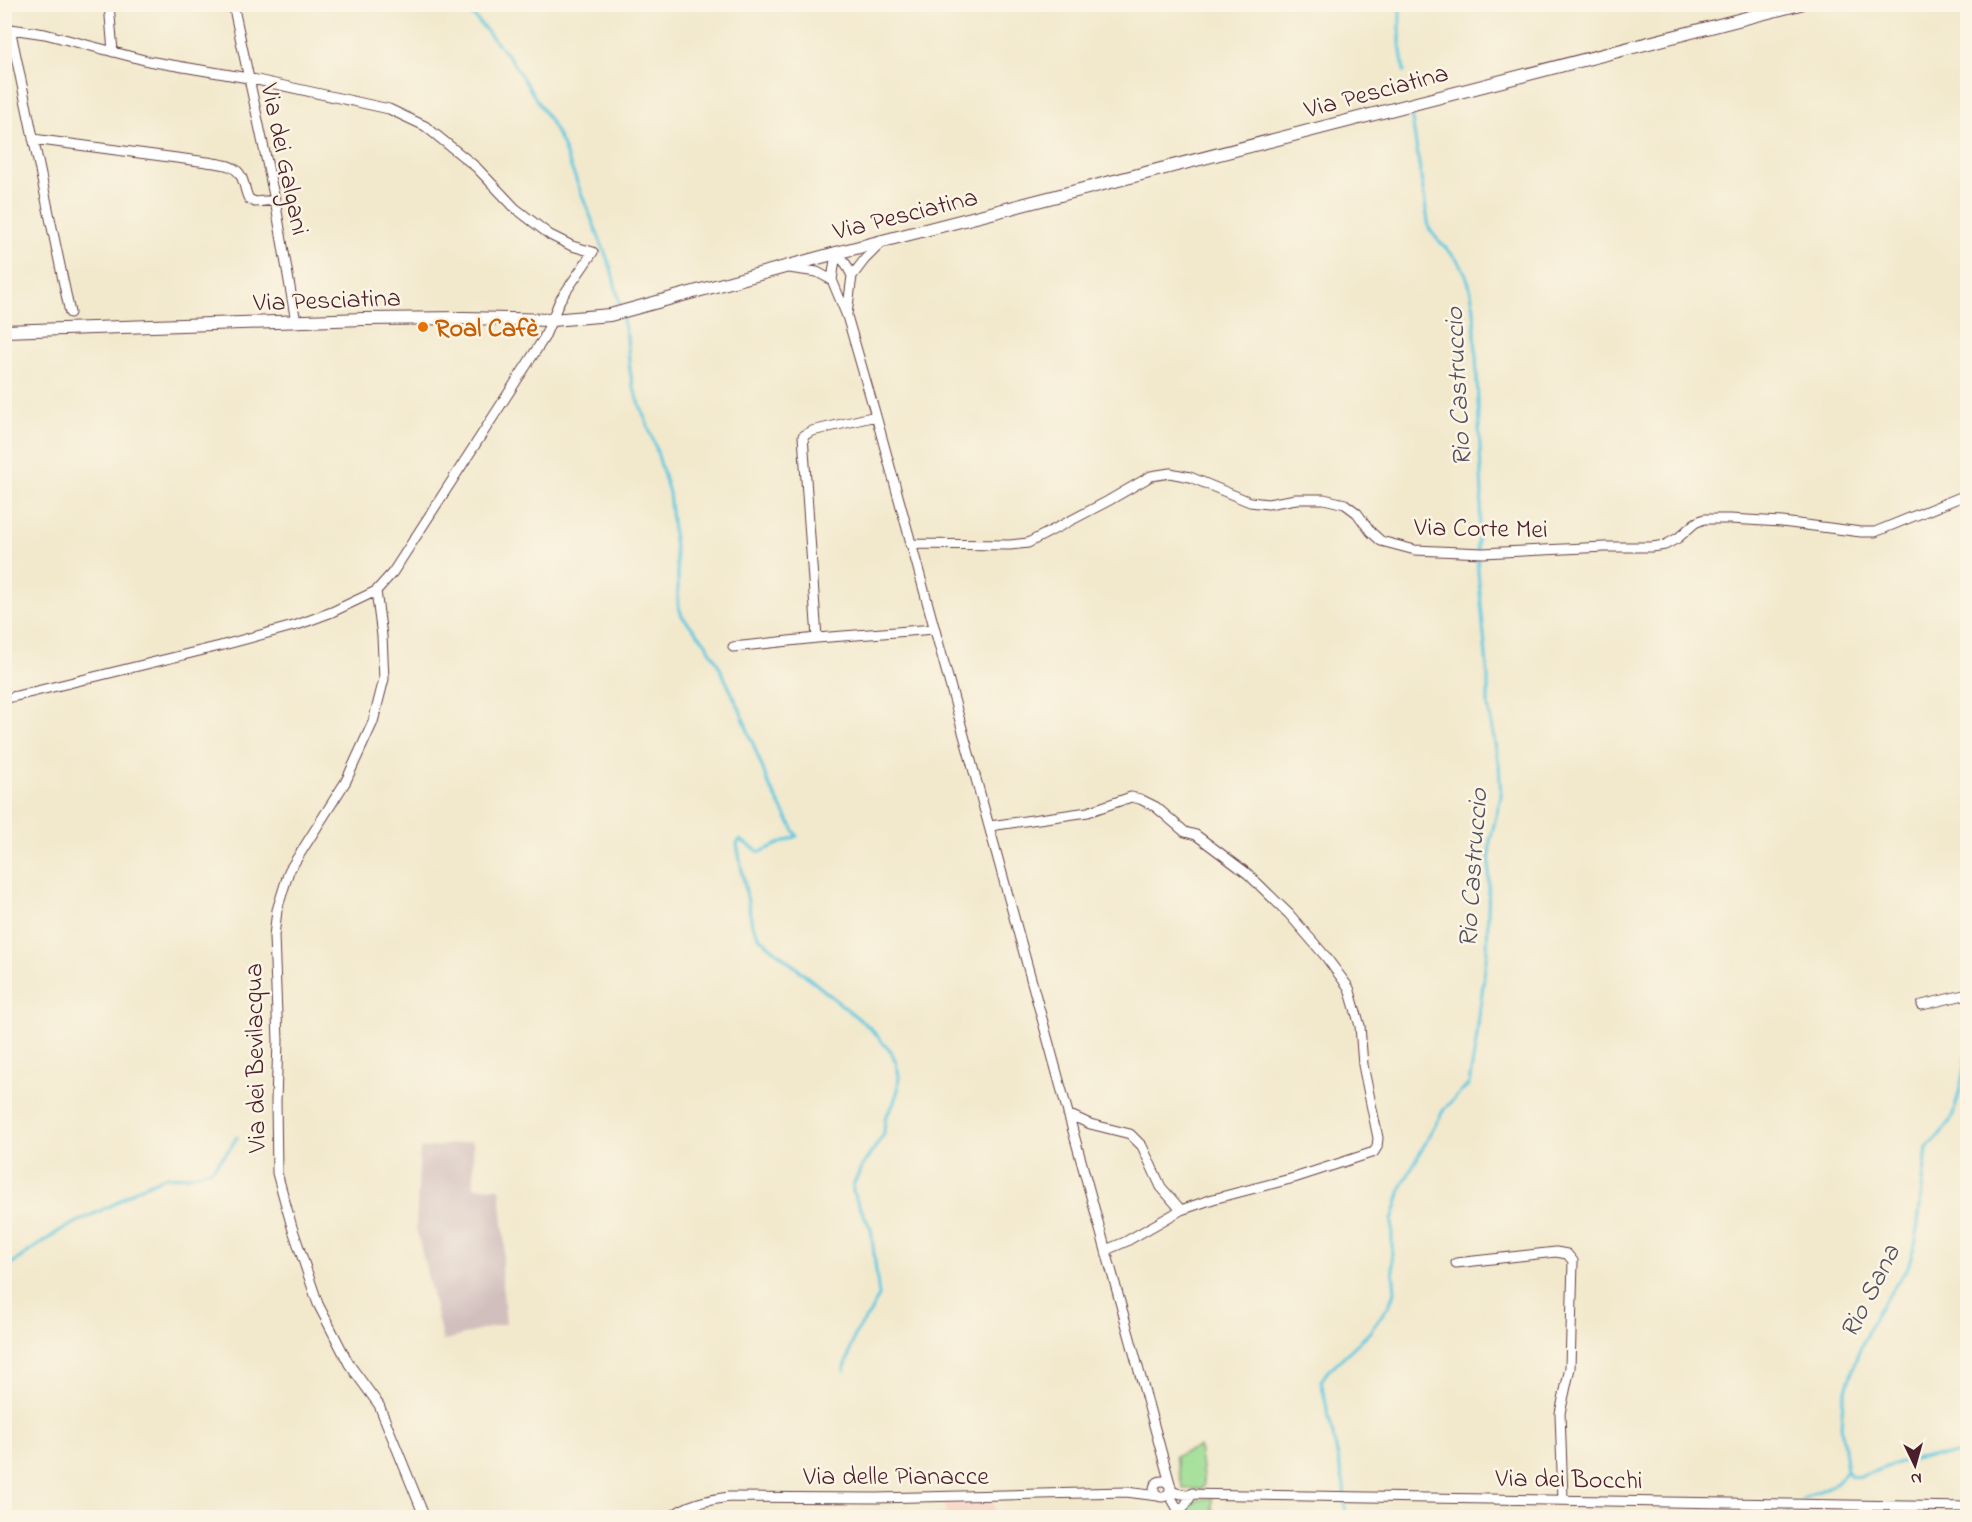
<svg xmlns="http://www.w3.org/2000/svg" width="1972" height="1522" font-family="'Indie Flower',sans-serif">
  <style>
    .built { fill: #f6d2c4 }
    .industrial { fill: #d1bfbe }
    .green { fill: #9cdd93; stroke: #737e5f; stroke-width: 1.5 }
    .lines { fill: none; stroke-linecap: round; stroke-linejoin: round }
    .stream { stroke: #61c7df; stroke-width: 3 }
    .minor-casing { stroke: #633d43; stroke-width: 11 }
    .major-casing { stroke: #633d43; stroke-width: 14 }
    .minor { stroke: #fff; stroke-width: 9 }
    .major { stroke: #fff; stroke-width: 12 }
    .food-dot { fill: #e8710a; stroke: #fcf5e5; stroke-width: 2 }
    .labels { text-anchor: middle; stroke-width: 5; stroke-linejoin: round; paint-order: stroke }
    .street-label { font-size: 26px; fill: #4a1f2b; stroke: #fcf5e5 }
    .food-label { font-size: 26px; font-weight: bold; fill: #c56008; stroke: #fcf5e5; text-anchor: start }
    .water-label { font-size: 27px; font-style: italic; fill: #515161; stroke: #fcf5e5 }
  </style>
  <rect width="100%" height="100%" fill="#fcf5e5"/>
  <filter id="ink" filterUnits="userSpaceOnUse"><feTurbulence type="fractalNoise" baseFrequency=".0167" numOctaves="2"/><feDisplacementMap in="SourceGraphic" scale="12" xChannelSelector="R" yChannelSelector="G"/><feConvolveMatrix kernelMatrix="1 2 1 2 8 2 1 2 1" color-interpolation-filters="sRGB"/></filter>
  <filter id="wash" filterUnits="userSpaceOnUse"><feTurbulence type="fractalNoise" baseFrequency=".008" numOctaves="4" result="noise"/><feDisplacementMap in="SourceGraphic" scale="24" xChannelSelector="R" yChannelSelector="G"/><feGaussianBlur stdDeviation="1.35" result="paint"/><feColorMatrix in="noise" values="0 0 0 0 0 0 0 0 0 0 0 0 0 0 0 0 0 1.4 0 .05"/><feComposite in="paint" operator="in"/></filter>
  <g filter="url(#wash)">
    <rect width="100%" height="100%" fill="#f2e9cd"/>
    <path class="built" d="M994,1502L995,1514H1009L1010,1517H876L945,1515V1503Z"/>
    <path class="industrial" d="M473,1141L474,1187L500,1188L505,1247L501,1269L506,1323L443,1341L416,1228L420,1149Z"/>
    <path class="green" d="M1199,1447L1204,1485L1201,1489H1183L1175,1456Z
      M1212,1498V1510H1214L1215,1517H1189L1190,1504L1201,1499Z"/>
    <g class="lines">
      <path class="stream" d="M468,4L471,13L510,58L550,121L561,142L611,268L621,309
        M1400,4V44L1404,71
        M622,316L627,337L630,371L633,386L655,445L669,493L678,577V604L682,616L705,642L716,660L740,710L769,785L797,836L760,852L740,840L737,844L752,924L760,938L870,1028L891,1052L896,1062L899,1076L898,1090L893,1105L885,1118L884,1134L863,1165L853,1185V1193L871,1229L879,1296L870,1313L855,1334L844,1371
        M1968,1047C1964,1066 1958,1109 1949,1123C1944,1132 1934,1138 1927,1148L1916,1240L1908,1267L1877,1312L1858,1353L1843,1399L1841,1426L1847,1471L1851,1476L1859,1477L1897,1463L1922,1457L1968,1454
        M4,1269L59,1231L116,1203L137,1189L165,1177L189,1176L212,1169L231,1147L237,1137
        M1802,1499L1837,1483L1847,1471
        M1346,1518L1344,1486L1321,1381L1328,1371L1369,1333L1389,1305L1395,1292L1392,1256V1221L1402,1186L1444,1109L1469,1084L1476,1042L1487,951L1490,841L1501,796L1499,765L1488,706V678L1478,571L1477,544L1482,495L1474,309C1471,293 1469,277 1460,264C1451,251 1437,242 1429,228L1411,113
        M1782,1518L1790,1510"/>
    </g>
  </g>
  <g filter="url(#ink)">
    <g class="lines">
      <defs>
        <path id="minor" d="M109,4L113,52
          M233,4L275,200L296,322
          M4,28L45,34L148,61L248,78L389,109L425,126L476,167L515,208L550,235L572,246L593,252L560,300L544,338L393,572L376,591L332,612L297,625L220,646L4,699
          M10,28L70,313
          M33,139L207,162C219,164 235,164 241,176C245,184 245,192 249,199L255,202L275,200
          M836,253L832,280L847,316L876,416L1171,1487
          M836,253L846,264L852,276
          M789,268L817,272L832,280
          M847,314L852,276L865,259L882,242
          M910,544L1010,545L1028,543L1108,501L1151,476L1170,473L1190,477L1250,502L1268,504L1296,499H1324L1345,504L1357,513L1371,532L1381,541L1415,550L1483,553L1605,547H1652L1665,545L1678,538L1695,523L1704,519H1730L1782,522L1861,532H1875L1968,494
          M376,591L382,636L384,679L373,722L346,781L289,871L277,910L274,936L278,1041L276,1101L277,1173L292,1227L318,1304L349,1364L379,1405L425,1518
          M817,638L803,436L812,431L876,416
          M733,647L817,638L935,629
          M990,826L1088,812L1131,797L1140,799L1156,807L1185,832L1196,835L1248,874L1289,914L1326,957L1349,988L1360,1026L1363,1065L1378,1138L1377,1147L1374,1152L1294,1178L1213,1199L1181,1210L1125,1242L1106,1250
          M1922,1005L1968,994
          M1068,1114L1090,1124L1130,1134L1142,1146L1161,1187L1181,1210
          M1456,1263L1556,1252L1567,1254L1573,1261L1570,1368L1560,1413L1563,1499
          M1154 1489a8 8 0 1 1 16 0a8 8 0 1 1-16 0Z
          M1170,1491L1181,1494L1968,1507
          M1169,1494L1180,1513V1518
          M1180,1513L1193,1493
          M670,1518C686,1504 708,1500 729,1497L876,1498L1126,1492L1158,1496"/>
        <path id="major" d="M4,331L364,319L465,318L552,320L610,315L836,253L1800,4"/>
      </defs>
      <use href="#minor" class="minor-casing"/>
      <use href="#major" class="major-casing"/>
      <use href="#minor" class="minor"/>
      <use href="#major" class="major"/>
    </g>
  </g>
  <circle class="food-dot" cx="423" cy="327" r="6"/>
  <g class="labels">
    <g class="street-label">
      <text transform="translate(1376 90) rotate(-15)" y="9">Via Pesciatina</text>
      <text transform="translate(286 159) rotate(78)" y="9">Via dei Galgani</text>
      <text transform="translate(905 213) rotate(-14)" y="9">Via Pesciatina</text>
      <text transform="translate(327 299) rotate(-2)" y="9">Via Pesciatina</text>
      <text transform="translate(1481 527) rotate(1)" y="9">Via Corte Mei</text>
      <text transform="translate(254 1058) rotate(-91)" y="9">Via dei Bevilacqua</text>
      <text x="896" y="1484">Via delle Pianacce</text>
      <text transform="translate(1569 1478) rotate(1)" y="9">Via dei Bocchi</text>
    </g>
    <g class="food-label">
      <text x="435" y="336">Roal Cafè</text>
    </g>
    <g class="water-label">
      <text transform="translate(1457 387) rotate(-93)" y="9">Rio Castruccio</text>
      <text transform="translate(1472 868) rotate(-86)" y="9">Rio Castruccio</text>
      <text transform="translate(1869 1291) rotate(-63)" y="9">Rio Sana</text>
    </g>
  </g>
  <rect width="1972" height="1522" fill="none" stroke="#fcf5e5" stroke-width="24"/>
  <g transform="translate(1915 1465) rotate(175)" stroke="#fcf5e5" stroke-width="4.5" paint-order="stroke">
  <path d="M0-4.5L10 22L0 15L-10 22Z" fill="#4a1f2b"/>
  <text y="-9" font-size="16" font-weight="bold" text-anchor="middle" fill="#4a1f2b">N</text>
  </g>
</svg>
